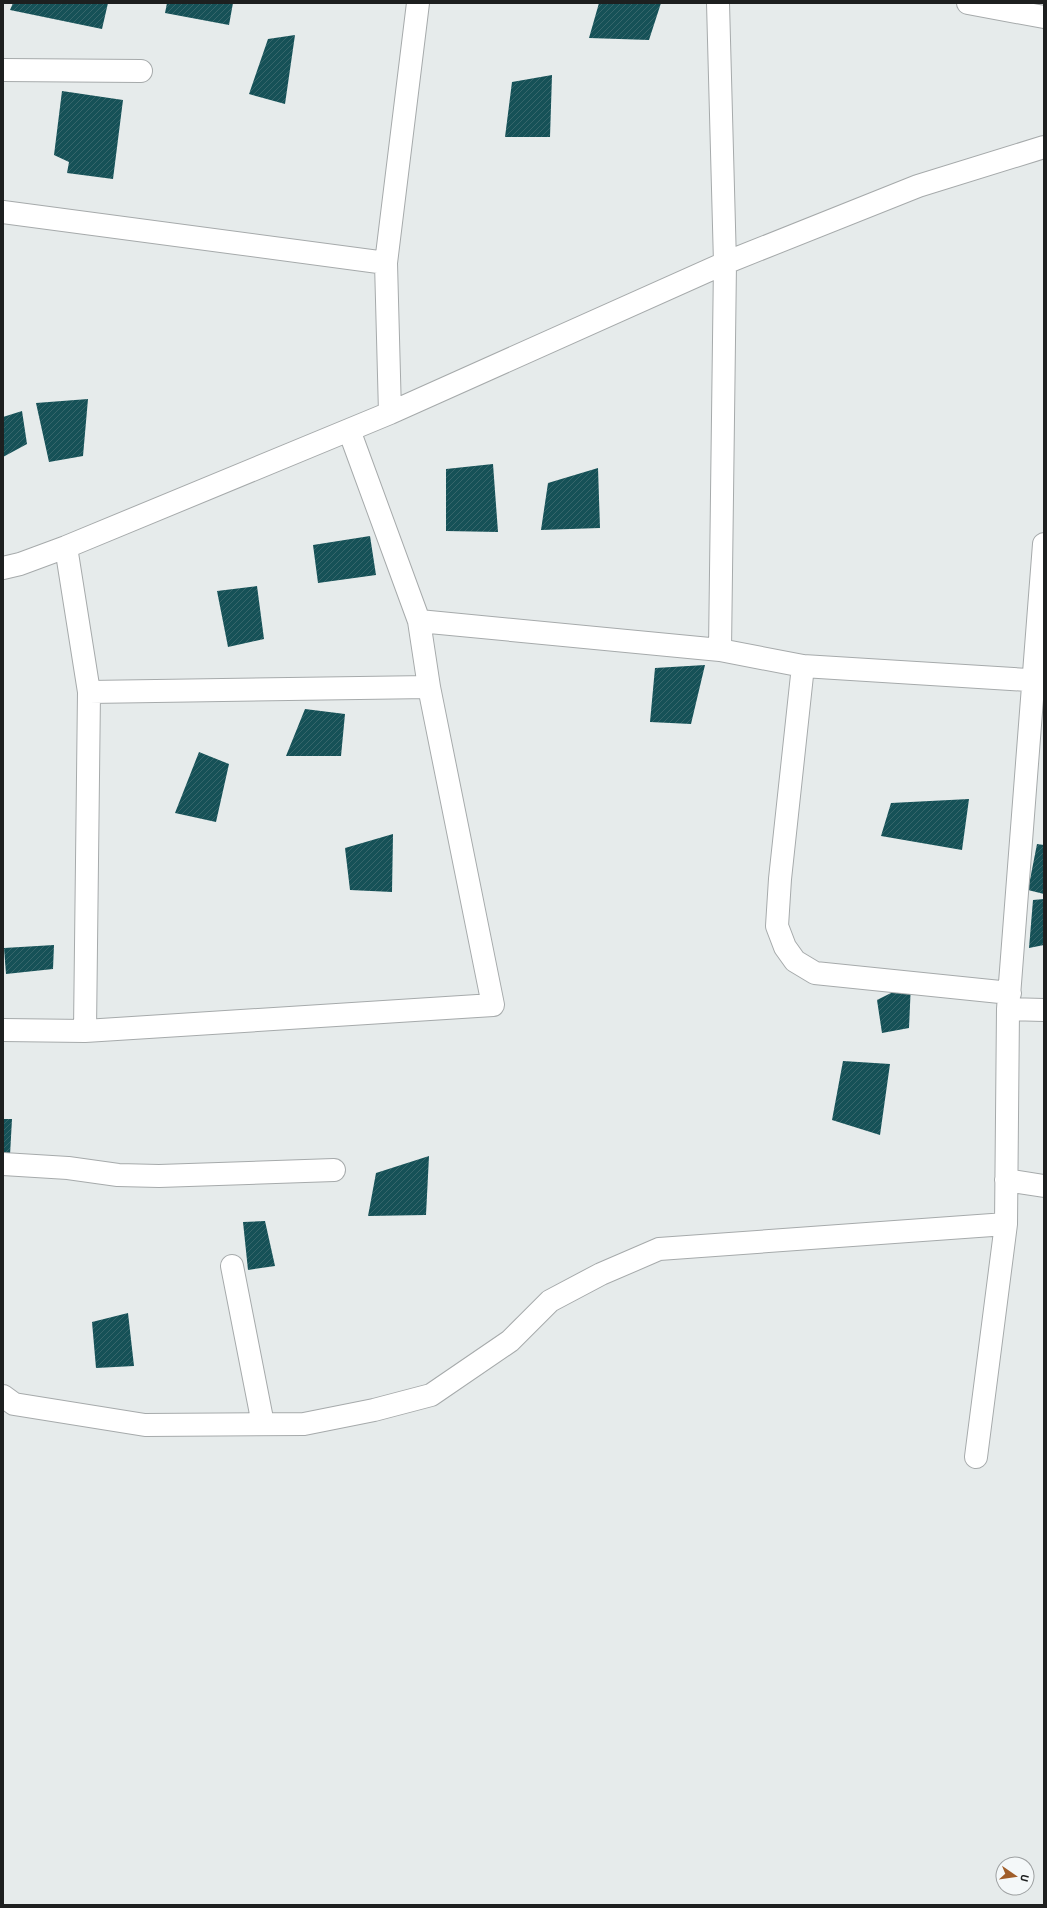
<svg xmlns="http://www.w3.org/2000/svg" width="1047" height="1908" font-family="'Titillium Web',sans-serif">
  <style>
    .building { fill: url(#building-hatch) }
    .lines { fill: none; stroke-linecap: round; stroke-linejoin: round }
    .street-casing { stroke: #a6aaab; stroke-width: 24 }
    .street { stroke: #fff; stroke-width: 22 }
  </style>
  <defs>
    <pattern id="building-hatch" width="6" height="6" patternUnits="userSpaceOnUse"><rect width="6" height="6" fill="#165157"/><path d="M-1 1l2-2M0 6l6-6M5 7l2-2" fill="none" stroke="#37666b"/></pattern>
  </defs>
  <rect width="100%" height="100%" fill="#e6ebeb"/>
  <path class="building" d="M13,3H108L102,29L10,10Z
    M167,3H233L229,25L165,13Z
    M599,3H661L649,40L589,38Z
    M295,35L285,104L249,94L268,39Z
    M552,75L550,137H505L512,82Z
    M62,91L123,100L113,179L67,173L69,162L54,155Z
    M88,399L83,456L49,462L36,403Z
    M22,411L27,444L3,457V417Z
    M493,464L498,532L446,531V469Z
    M598,468L600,528L541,530L548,483Z
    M370,536L376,575L318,583L313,545Z
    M257,586L264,639L228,647L217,591Z
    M705,665L691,724L650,722L655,668Z
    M305,709L345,714L341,756H286Z
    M199,752L229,764L216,822L175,813Z
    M969,799L962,850L881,836L891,803Z
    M393,834L392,892L350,890L345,848Z
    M1037,844L1044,845V894L1028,890Z
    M1044,899V945L1029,948L1033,900Z
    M54,945L53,969L6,974L4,948Z
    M911,983L909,1028L882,1033L877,1000Z
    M843,1061L890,1064L880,1135L832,1120Z
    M3,1119H12L10,1155L3,1154Z
    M429,1156L426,1215L368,1216L376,1173Z
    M265,1221L275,1266L248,1270L243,1222Z
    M128,1313L134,1366L96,1368L92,1322Z"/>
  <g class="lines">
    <defs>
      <path id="street" d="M718,3L725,263L720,650
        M968,3L1044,17
        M3,70L141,71
        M3,212L386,263
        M390,413L386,263L418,3
        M66,547L89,692L85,1031
        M3,568L20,564L66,547L390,413L725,263L918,186L1044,147
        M419,621L720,650L803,666L1044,681
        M803,666L780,879L777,926L785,947L795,961L815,973L1010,993
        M89,692L429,687
        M1008,1009L1044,1010
        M3,1030L85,1031L493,1005L429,687L419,621L349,430
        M3,1164L68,1168L118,1175L159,1176L334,1170
        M1006,1180L1044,1186
        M232,1266L263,1424
        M3,1396L14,1404L145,1425L304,1424L374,1410L431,1395L510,1341L550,1301L601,1274L659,1249L1006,1224
        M976,1457L1006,1224L1008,1009L1044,544"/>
    </defs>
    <use href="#street" class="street-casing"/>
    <use href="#street" class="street"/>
  </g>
  <rect width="1047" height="1908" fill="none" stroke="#1d1f1f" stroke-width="8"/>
  <g transform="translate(1015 1876) rotate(103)"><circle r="19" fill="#f4f8f9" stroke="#9ea1a2"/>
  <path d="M0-3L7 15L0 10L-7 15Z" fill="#a05e2a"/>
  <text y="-6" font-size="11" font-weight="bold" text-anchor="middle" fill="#1d1f1f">U</text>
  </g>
</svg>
